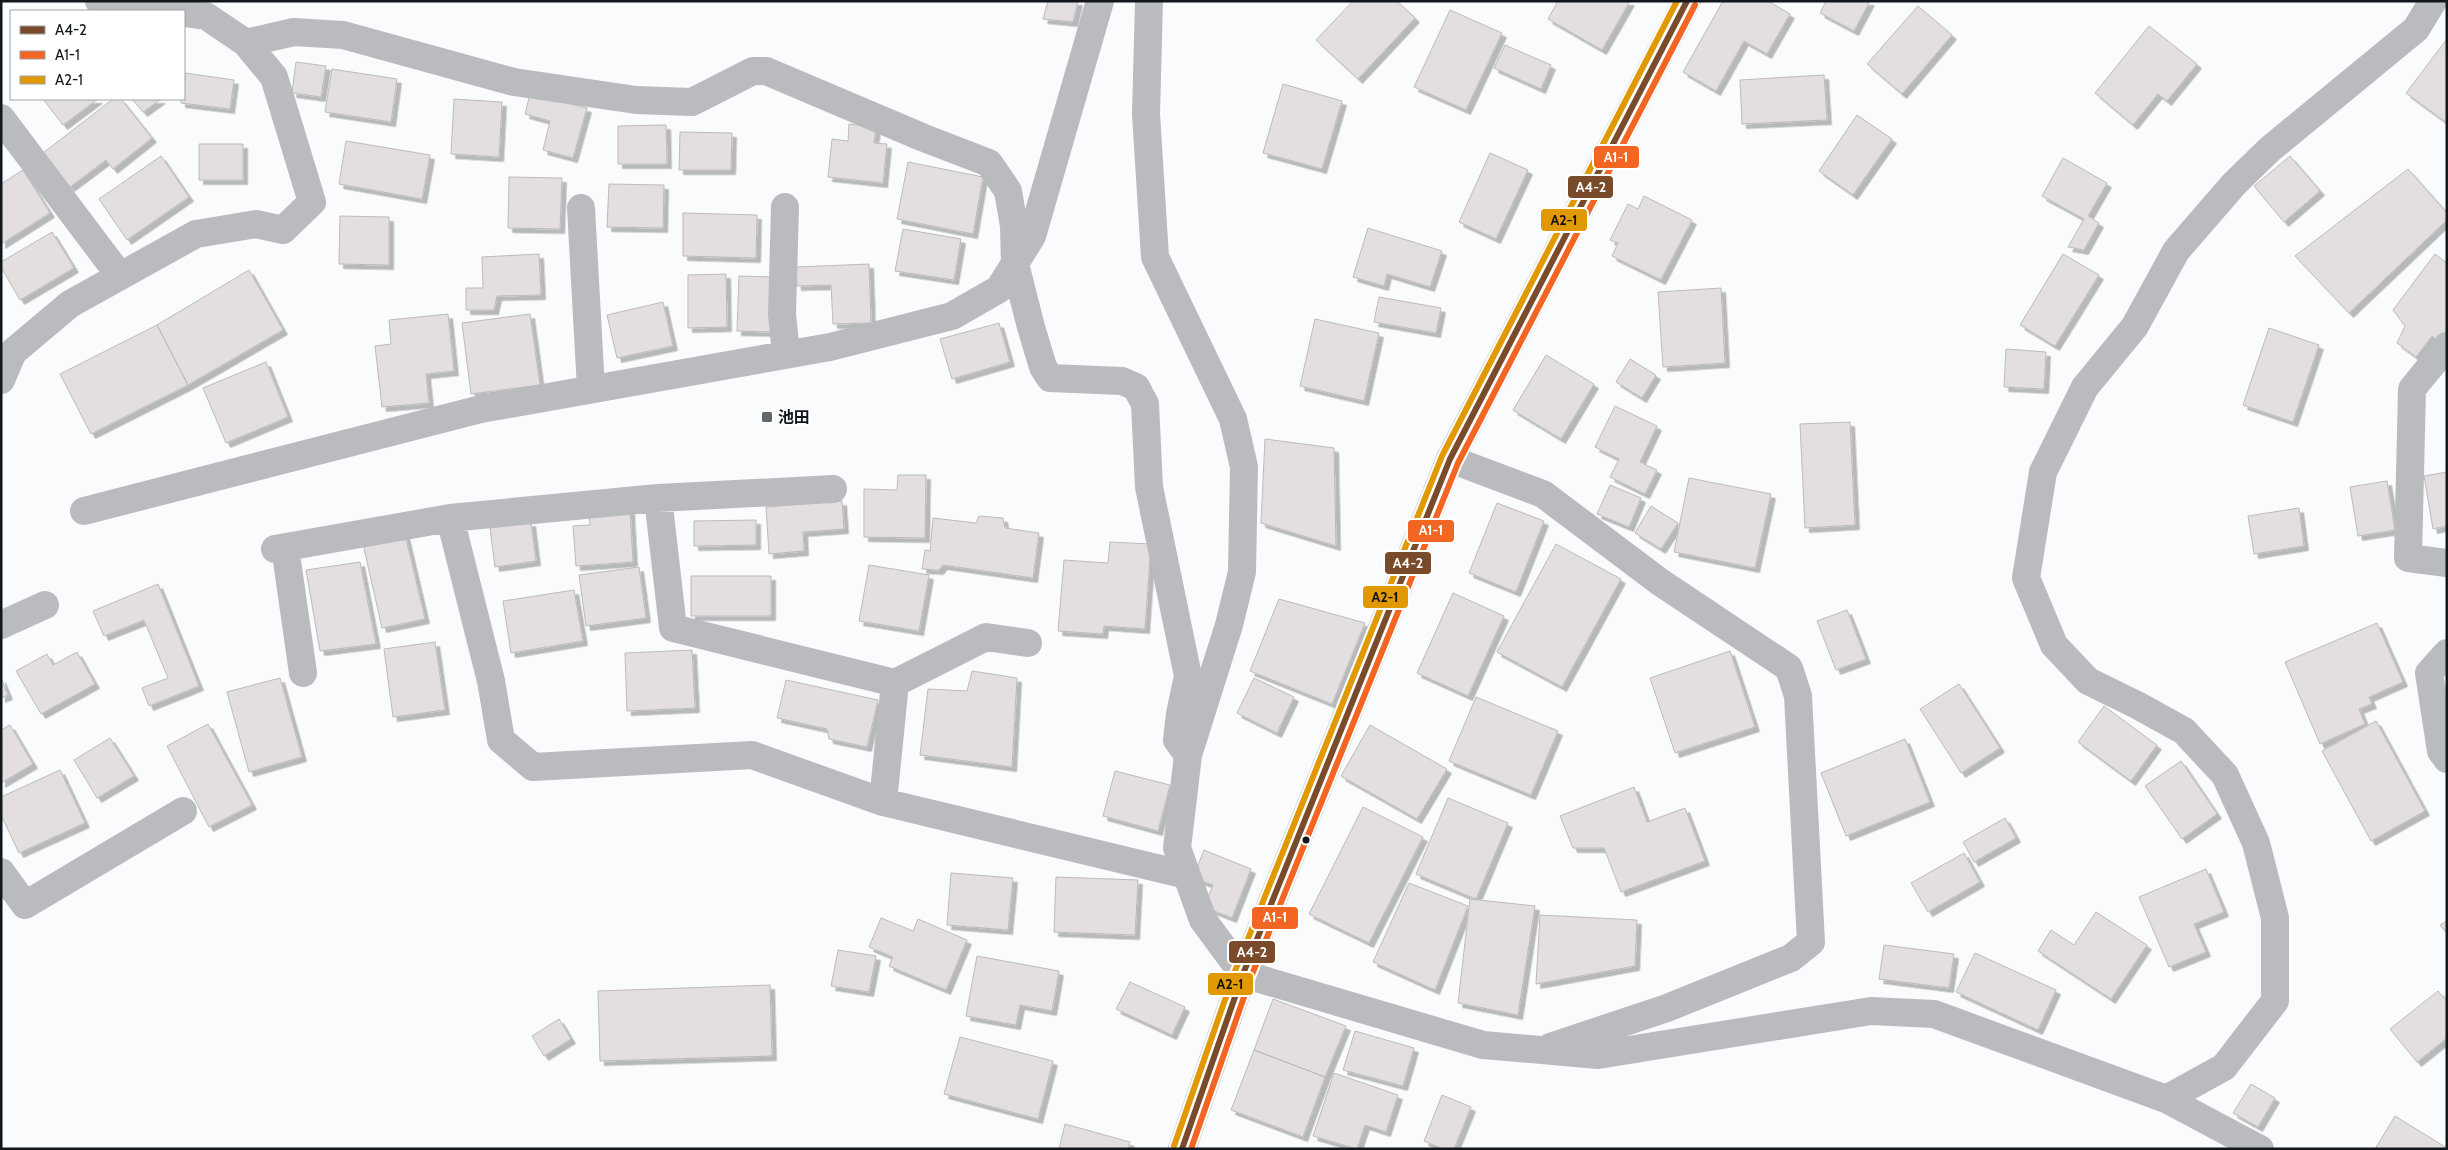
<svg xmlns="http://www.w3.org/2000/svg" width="2448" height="1150" font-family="Cabin,'Noto Sans JP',sans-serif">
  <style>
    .building { fill: #e3dedf; stroke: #bebaba; filter: url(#shadow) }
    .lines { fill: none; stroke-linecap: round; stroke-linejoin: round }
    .minor { stroke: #b9bbbe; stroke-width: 28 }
    .major { stroke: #bdbfc2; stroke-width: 28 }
    .bus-1-casing { stroke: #fff; stroke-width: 10 }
    .bus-2-casing { stroke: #fff; stroke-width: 10 }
    .bus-3-casing { stroke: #fff; stroke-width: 10 }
    .bus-1 { stroke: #7a4b2a; stroke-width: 6 }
    .bus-2 { stroke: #f26522; stroke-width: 6 }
    .bus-3 { stroke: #e09803; stroke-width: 6 }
    .poi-dot { fill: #63676c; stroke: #fff; stroke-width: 2 }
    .bus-dot { fill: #12171e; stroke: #fff; stroke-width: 2 }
    .labels { text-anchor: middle; stroke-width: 4; stroke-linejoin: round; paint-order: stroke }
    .poi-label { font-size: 16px; font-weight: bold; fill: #12171e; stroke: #fff; text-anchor: start }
    .line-badge { stroke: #fff; stroke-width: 2 }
    .badge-label { font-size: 14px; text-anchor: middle; font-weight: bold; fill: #fff }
    .pale-badge-label { font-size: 14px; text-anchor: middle; font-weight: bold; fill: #111 }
  </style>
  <defs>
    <filter id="shadow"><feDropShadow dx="4.5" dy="4.5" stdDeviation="0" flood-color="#0004"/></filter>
  </defs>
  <rect width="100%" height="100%" fill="#f9fbfd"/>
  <path class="building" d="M1048,1H1078L1073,22L1043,19Z
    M1353,1H1397L1415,18L1358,79L1316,40Z
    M1558,1H1630L1602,50L1548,19Z
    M1723,1H1768L1790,14L1767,54L1744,41L1716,91L1683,72Z
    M1826,1H1870L1854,31L1820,13Z
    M1918,6L1952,35L1902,94L1867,64Z
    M1450,10L1502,33L1466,110L1414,87Z
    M2149,26L2197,64L2167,101L2158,94L2133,125L2095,93Z
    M2447,39V123L2406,93Z
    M1505,45L1551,65L1541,89L1494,68Z
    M296,62L326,66L321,97L292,93Z
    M332,69L397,79L391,122L325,112Z
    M185,73L234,80L230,109L181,103V99H184Z
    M1824,75L1827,120L1742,124L1740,80Z
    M1283,84L1342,101L1322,169L1263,153Z
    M530,94L587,108L573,158L543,150L550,121L525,114Z
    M43,99H98L63,125Z
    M113,99H121L152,138L113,169L106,160L70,187L43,153Z
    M132,99H161L143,112Z
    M454,99L502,102L499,157L451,154Z
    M1857,115L1892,139L1853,195L1819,171Z
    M849,124L876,127L874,143L887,144L883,183L828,177L832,139L848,141Z
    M666,125L667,164H618V126Z
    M680,132L732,133L731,170H679Z
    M346,141L430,155L422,199L339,184Z
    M199,144H243V180H199Z
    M1490,153L1528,170L1496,239L1459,222Z
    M161,156L189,197L127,240L99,199Z
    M2290,156L2320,191L2284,222L2254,186Z
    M2063,158L2107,183L2088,216L2099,223L2084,250L2068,247L2084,219L2042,196Z
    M908,162L983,177L973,234L897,219Z
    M2408,169L2447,213V220L2349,313L2295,256Z
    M23,170L50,213L1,244V184Z
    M509,177L562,178L560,229L508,228Z
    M609,184L664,185L663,228L607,227Z
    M1644,196L1692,220L1661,280L1612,256L1618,243L1610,240L1628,204L1638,209Z
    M683,213L757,215L756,258L683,256Z
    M340,216L389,217V265L339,264Z
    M1368,228L1442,251L1430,287L1387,274L1384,286L1353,277Z
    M903,229L961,239L954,280L895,271Z
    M52,232L74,268L20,300L1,267V262Z
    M539,254L541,295L497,296L494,310H466V288H483L482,257Z
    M2063,254L2099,275L2055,346L2020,325Z
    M2435,254L2447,263V332L2440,342L2432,336L2416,357L2397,343L2405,326L2393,310Z
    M869,264L871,323L833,324L831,285L797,286L796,267Z
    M249,270L283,330L188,385L157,325Z
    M726,274L727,327L688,328V275Z
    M739,276L775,277L773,332L737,331Z
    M1721,288L1725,363L1663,367L1658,292Z
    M1379,297L1441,308L1436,333L1374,322Z
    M663,302L673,346L617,358L607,315Z
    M448,314L454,371L426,374L429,403L382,407L375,346L391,344L389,320Z
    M530,314L540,385L471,394L462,323Z
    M1315,319L1379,333L1364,401L1300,386Z
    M999,323L1010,362L952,379L940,339Z
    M157,325L188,385L91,434L60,374Z
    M2269,328L2319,345L2293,422L2243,405Z
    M2006,349L2046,352L2044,389L2004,387Z
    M1546,355L1594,384L1561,439L1513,410Z
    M1630,359L1656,375L1642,398L1616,382Z
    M266,362L288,417L226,443L203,388Z
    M1615,406L1657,426L1640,462L1657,470L1645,494L1610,477L1619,459L1595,447Z
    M1850,422L1855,525L1805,528L1800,424Z
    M1265,439L1334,448L1336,546L1261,523Z
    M2447,472V526L2433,529L2424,476Z
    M898,475H926L925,538L864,537V489L897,490Z
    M1689,478L1771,494L1755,568L1674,552Z
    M2387,481L2395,530L2358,536L2350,487Z
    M1610,485L1641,498L1629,527L1597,514Z
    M842,501L844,529L803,532L804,551L769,554L766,507Z
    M1497,503L1544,521L1516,592L1469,573Z
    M1651,506L1678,523L1661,549L1635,533Z
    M2299,508L2304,546L2254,554L2248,516Z
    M630,510L633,562L576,566L573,526L590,525L589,513Z
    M979,516L1003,518L1005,528L1039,533L1033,578L943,565L939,570L922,569L925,550L930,551L933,518L976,523Z
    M756,520V545L694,546V521Z
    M531,522L536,561L495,567L490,528Z
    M405,534L425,619L382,628L363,544Z
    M1110,542L1151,544L1145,629L1104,626L1103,634L1058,631L1064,560L1108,563Z
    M1556,544L1621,579L1562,687L1497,652Z
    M360,562L376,644L320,651L306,570Z
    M869,565L929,575L919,631L859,621Z
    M639,567L646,618L586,626L579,575Z
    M691,576H771V616H691Z
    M158,584L199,686L149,706L142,688L168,678L144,620L104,636L93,611Z
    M574,590L583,641L511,653L503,601Z
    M1453,593L1504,616L1468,696L1417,673Z
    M1279,599L1365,623L1332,704L1250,671Z
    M1847,610L1866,659L1836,670L1817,621Z
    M2377,623L2403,682L2369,697L2372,704L2359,709L2365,724L2320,744L2285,662Z
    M435,642L445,710L393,717L384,649Z
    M692,650L695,708L627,711L625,653Z
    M1730,651L1755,727L1675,753L1650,678Z
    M77,652L95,684L41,714L16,671L47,654L53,665Z
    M972,671L1017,678L1012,767L920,755L928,689L967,691Z
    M1,678L8,695L1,698Z
    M280,678L302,757L249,772L227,692Z
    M1254,678L1294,697L1277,733L1237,713Z
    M786,680L878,700L867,747L829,739L827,729L777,718Z
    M1959,684L2000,748L1961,773L1920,709Z
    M1476,697L1558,731L1531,795L1449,761Z
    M2104,706L2157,745L2131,781L2078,742Z
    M2376,721L2425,811L2371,841L2322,751Z
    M208,724L252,805L209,827L167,746Z
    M10,725L33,764L1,783V730Z
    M1370,725L1447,769L1417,819L1341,776Z
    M110,738L134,776L97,798L74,760Z
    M1905,739L1930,802L1846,836L1821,773Z
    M2181,761L2217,814L2182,839L2145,786Z
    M60,770L85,823L19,853L1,815V797Z
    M1115,771L1170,785L1158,831L1103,816Z
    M1634,787L1647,822L1685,808L1705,861L1621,892L1604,848H1573L1560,816Z
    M1448,798L1508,823L1476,899L1416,874Z
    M1363,807L1423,837L1369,943L1309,914Z
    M2005,818L2016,838L1974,862L1963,842Z
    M1204,850L1251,869L1232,918L1204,907L1213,885L1193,878Z
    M1964,853L1980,882L1928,912L1911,883Z
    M2206,869L2224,912L2194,924L2206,952L2169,967L2139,897Z
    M951,873L1013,878L1008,930L947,925Z
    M1056,877L1138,880L1135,935L1054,932Z
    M1409,883L1468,906L1435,990L1373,962Z
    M1470,899L1535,906L1518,1015L1458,1003Z
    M2096,912L2147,945L2111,999L2038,951L2051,930L2074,945Z
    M1540,915L1637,920L1635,966L1536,984Z
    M881,918L913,931L918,919L967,940L946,990L889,966L893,957L869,947Z
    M2447,921V934L2440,925Z
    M1884,945L1954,954L1949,988L1879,979Z
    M838,950L876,956L869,992L831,986Z
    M1975,953L2056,990L2038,1030L1956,992Z
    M977,956L1059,971L1052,1011L1020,1005L1016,1025L966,1016Z
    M1130,982L1185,1007L1172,1035L1116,1009Z
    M770,985L772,1056L600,1061L598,991Z
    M2438,991L2447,1001V1038L2417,1062L2390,1029Z
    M1273,999L1346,1026L1325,1077L1254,1050Z
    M559,1019L571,1039L544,1056L532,1036Z
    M1355,1031L1414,1048L1403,1086L1343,1070Z
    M960,1037L1053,1061L1038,1119L944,1094Z
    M1254,1050L1325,1077L1303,1137L1231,1110Z
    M1334,1073L1398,1095L1386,1132L1365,1125L1357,1149L1313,1136Z
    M2251,1084L2275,1098L2258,1127L2233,1113Z
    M1442,1095L1471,1107L1454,1149H1443L1424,1141Z
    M2395,1116L2447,1148V1149H2375Z
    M1065,1124L1130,1142L1128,1149H1059Z"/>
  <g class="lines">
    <path class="minor" d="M99,1L173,11
      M1149,1L1146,114L1155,257L1233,419L1244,467L1242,572L1229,625L1188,755L1177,848L1203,920L1243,974L1483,1045L1598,1055L1871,1011L1934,1014L2166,1099L2260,1149
      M246,43L294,32L343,35L514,82L636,100L692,102L753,71H766L924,138L989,163L1008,191L1014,226L1015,264L1031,327L1043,367L1050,378L1122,381L1136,387L1145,404L1149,487L1188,676L1180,714L1177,740L1186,752
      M1,118L120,276
      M785,207L782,314L786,354
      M581,208L591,389
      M2447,346L2412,389L2408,558L2447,563
      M1,380L13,352L70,304L196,234L256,224L283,230L312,202L274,77L246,43L206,16L184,13
      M1450,459L1543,494L1660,582L1789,668L1798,696L1811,942L1791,958L1667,1008L1550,1047
      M658,498L673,628L895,683L986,637L1028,643
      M84,511L481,409L830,347L952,316L999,289L1032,236L1100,1
      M450,518L491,681L501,740L533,767L752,755L883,802L1186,875
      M285,547L303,673
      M275,549L450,518L658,498L833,489
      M1,625L45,605
      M2447,653L2429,673L2441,751L2447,759
      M883,802L895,683
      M1,872L25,905L183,811
      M2166,1099L2224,1067L2275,1001V918L2256,843L2225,775L2184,731L2137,705L2088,681L2054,645L2026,578L2043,472L2085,387L2135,326L2176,251L2234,184L2270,149L2416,29L2433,1"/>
    <path class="major" d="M1182,1149L1243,974L1450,459L1687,1"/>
    <defs>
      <path id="bus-1" d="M1182,1149L1243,974L1450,459L1687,1"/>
      <path id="bus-2" d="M1191,1149L1251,977L1458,463L1695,5"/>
      <path id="bus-3" d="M1174,1146L1235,971L1442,456L1677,1"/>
    </defs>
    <use href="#bus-1" class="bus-1-casing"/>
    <use href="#bus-2" class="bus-2-casing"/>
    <use href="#bus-3" class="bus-3-casing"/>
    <use href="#bus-1" class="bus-1"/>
    <use href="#bus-2" class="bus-2"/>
    <use href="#bus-3" class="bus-3"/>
  </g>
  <rect class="poi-dot" x="761" y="411" width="12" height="12" rx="2.5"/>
  <circle class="bus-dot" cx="1306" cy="840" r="4.5"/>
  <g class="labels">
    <g class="poi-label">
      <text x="778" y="423">池田</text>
    </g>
  </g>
  <g class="line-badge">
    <rect x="1593" y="145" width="47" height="24" rx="5" fill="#f26522"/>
    <rect x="1567" y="175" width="47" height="24" rx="5" fill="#7a4b2a"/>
    <rect x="1540" y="208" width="48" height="24" rx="5" fill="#e09803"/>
    <rect x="1407" y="519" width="48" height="24" rx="5" fill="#f26522"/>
    <rect x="1384" y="551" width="48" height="24" rx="5" fill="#7a4b2a"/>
    <rect x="1362" y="585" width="47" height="24" rx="5" fill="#e09803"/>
    <rect x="1251" y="906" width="48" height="24" rx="5" fill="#f26522"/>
    <rect x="1228" y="940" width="48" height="24" rx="5" fill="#7a4b2a"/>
    <rect x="1207" y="972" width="47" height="24" rx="5" fill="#e09803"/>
  </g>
  <g class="badge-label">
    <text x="1616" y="162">A1-1</text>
    <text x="1591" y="192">A4-2</text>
    <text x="1431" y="535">A1-1</text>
    <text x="1408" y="568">A4-2</text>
    <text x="1275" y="922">A1-1</text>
    <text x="1252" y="957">A4-2</text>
  </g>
  <g class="pale-badge-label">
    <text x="1564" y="225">A2-1</text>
    <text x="1385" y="602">A2-1</text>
    <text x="1230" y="989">A2-1</text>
  </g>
  <rect width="2448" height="1150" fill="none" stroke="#12171e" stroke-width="5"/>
  <rect x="10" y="10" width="175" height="90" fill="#ffffff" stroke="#a0a2a5"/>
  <rect x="20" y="26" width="25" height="8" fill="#7a4b2a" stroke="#a0a2a5"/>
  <text x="55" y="35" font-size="15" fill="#12171e">A4-2</text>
  <rect x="20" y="51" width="25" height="8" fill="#f26522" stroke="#a0a2a5"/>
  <text x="55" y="60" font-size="15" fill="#12171e">A1-1</text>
  <rect x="20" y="76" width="25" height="8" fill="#e09803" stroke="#a0a2a5"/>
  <text x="55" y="85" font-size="15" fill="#12171e">A2-1</text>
</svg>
